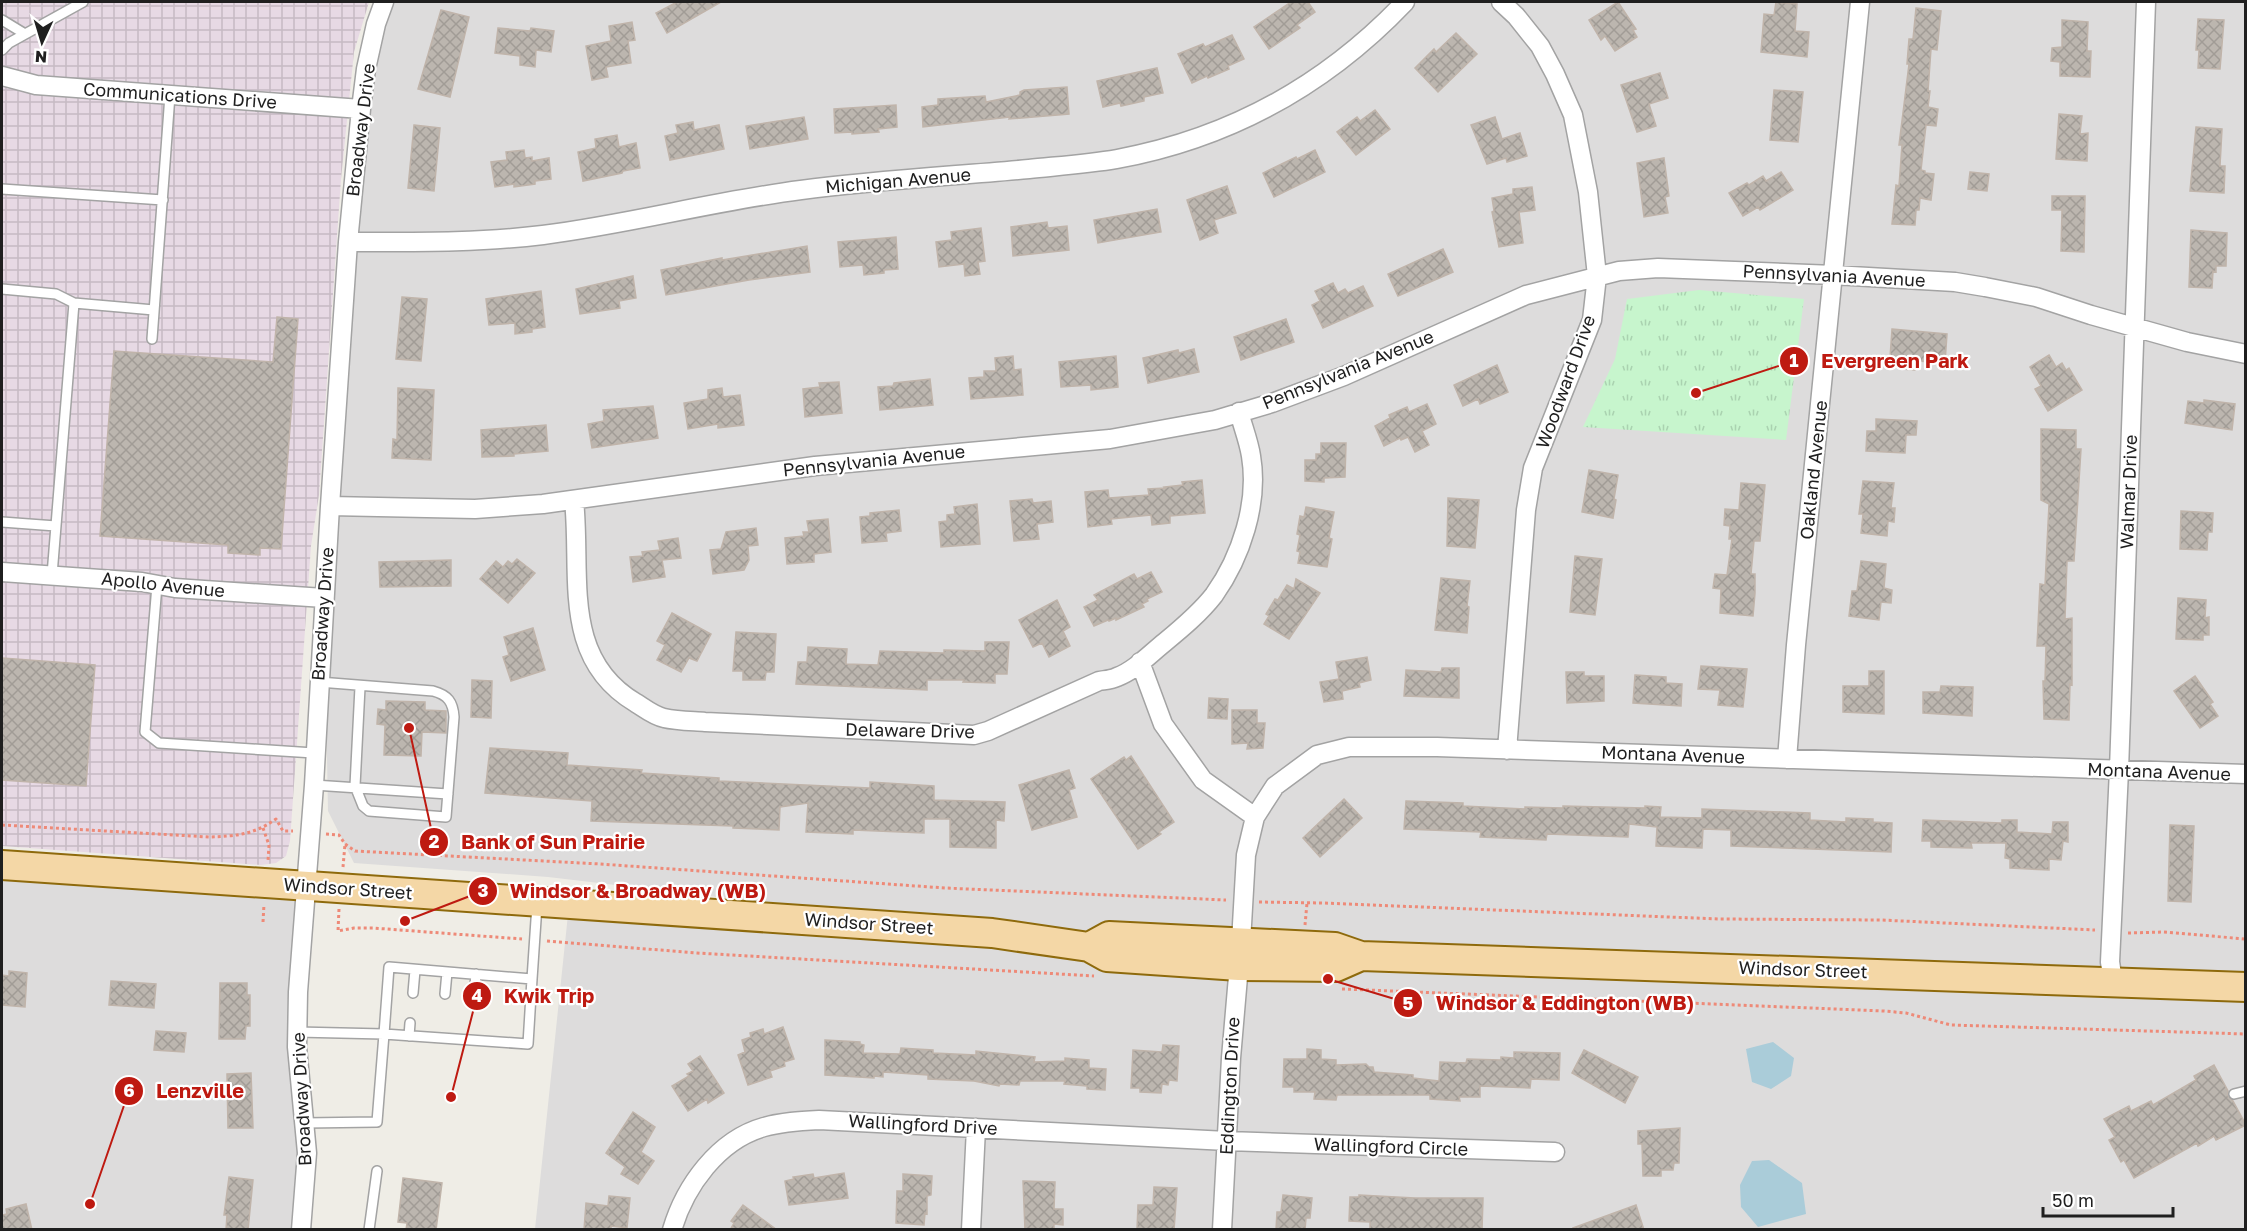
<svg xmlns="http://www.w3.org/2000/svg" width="2247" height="1231" font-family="'Golos Text',sans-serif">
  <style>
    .residential { fill: #dddcdc }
    .industrial { fill: url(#industrial-grid) }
    .park { fill: url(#park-tufts) }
    .water { fill: #aaccd9 }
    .building { fill: url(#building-cross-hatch); stroke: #c0b4aa; stroke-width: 1.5 }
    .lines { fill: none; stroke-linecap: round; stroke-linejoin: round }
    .service-casing { stroke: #a3a3a3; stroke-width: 12 }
    .minor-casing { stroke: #a3a3a3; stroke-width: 21 }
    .primary-casing { stroke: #8e6a0c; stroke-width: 32 }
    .path { stroke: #ee8a78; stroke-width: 3; stroke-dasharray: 3 3; stroke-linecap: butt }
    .service { stroke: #fff; stroke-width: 9 }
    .minor { stroke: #fff; stroke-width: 18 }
    .primary { stroke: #f4d7a6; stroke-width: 28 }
    .labels { text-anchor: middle; stroke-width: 4.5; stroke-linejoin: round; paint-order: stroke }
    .street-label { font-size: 18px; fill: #1f1f1f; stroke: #fff }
    .leader { fill: none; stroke: #be1a11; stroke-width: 2 }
    .callout-dot { fill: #be1a11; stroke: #fff; stroke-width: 2 }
    .mark-label { font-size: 18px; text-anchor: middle; font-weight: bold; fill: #fff }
    .callout-label { font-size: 20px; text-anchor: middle; font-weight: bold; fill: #be1a11; stroke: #fff; stroke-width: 4.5; stroke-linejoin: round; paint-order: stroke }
  </style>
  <defs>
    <pattern id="industrial-grid" width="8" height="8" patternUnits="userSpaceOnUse" patternTransform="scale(1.5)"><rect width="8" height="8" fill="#e7d9e4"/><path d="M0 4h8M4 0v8" fill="none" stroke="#c6bac3"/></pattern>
    <pattern id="park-tufts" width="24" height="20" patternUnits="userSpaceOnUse" patternTransform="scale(1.5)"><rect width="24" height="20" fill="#c7f5cd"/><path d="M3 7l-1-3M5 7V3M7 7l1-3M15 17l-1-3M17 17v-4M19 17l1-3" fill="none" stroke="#aad2b0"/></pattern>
    <pattern id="building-cross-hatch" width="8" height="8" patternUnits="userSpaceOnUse" patternTransform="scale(1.5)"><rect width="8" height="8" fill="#bcb6af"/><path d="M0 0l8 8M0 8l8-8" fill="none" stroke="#a19c96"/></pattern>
  </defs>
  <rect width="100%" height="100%" fill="#efede6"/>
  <path class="residential" d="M384,2H2245V1229H535L569,905H785L548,877L354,863L328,811L324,598L348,242Z
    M2,865L306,886L301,1229H2Z"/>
  <path class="industrial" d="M2,2H369L354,52L341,179L319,495L311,546L290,841L286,856L276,863L261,865L2,846Z"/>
  <path class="park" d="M1699,290L1804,299L1786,440L1583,427L1615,359L1627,299Z"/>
  <path class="water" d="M1773,1042L1794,1058L1791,1076L1771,1089L1752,1082L1746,1049Z
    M1769,1160L1802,1183L1806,1214L1758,1227L1741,1207L1740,1185L1752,1161Z"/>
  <path class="building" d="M677,2H721L667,33L656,13Z
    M1291,2H1308L1315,12L1297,25L1300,28L1269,49L1254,27Z
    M1618,2L1636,29L1633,30L1637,37L1615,51L1605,36L1601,40L1589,20Z
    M1776,2L1797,4L1795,31L1809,32L1807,57L1761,52L1764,14L1774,15Z
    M1916,8L1941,11L1937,50L1931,49L1928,91H1930L1928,107L1938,109L1936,126L1926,125L1921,170L1925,171V173L1934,174L1931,200L1920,198L1919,210H1916L1915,225L1892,224L1896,185L1899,186L1902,145H1899L1909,64H1907L1909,39H1913Z
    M441,10L469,17L450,97L418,89Z
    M2198,19L2224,20L2220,69L2198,68L2199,50H2196Z
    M2062,20L2088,22L2087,51H2091L2090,77L2060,76V62L2051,61L2052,48L2062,47Z
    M632,22L635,40L628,41L631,63L606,67L608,77L592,80L586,46L611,41L609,26Z
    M498,28L530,31L531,28L554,31L551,52L536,50L535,67L520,65V56L495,53Z
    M1456,33L1477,54L1438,92L1415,68L1434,49L1436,52Z
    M1232,35L1244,59L1228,66L1229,69L1208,78L1207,76L1192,83L1178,54L1203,44L1205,47Z
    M1157,68L1163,93L1144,97V101L1121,106L1120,103L1103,107L1097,81Z
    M1660,73L1668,98L1649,104L1656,126L1637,132L1621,85Z
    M1067,87L1069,114L1009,119L1010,117L923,127L922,107L938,105V99L985,96L986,102L1020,95V92L1024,90Z
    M1774,90L1803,92L1798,142L1770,140Z
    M896,105L897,127L878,129L879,132L852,134V132L835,133L834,109Z
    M1375,110L1390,129L1356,155L1337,132L1357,117L1360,121Z
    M2059,114L2082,116L2080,134L2088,133L2087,161L2056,159Z
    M804,117L808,139L750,149L746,126Z
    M1495,117L1502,139L1520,133L1527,156L1507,162L1506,158L1487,164L1471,125Z
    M693,122L694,130L719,125L724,149L670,160L665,136L678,133L676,125Z
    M414,125L440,128L434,191L408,188Z
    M2196,127L2222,129L2220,166H2225L2224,193L2190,191Z
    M617,135L619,147L636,143L640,168L623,171L622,173L583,181L578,152L596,148L595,139Z
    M524,150L525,158L532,157V161L549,158L551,179L535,181V184L514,187V184L495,187L491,162L507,160L506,152Z
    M1315,150L1325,172L1274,197L1263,173L1296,157L1297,159Z
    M1664,158L1669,196L1665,197L1668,213L1644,217L1637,163Z
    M1781,172L1793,190L1760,210L1758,207L1743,216L1729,193L1747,183L1749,185L1763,176L1766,181Z
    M1970,172L1989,174L1987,191L1968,189Z
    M1227,186L1236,213L1214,220L1218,233L1200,240L1187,200Z
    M1532,187L1535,210L1519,212L1523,243L1499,247L1492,212L1494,211L1492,198L1513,194V189Z
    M2052,196H2085L2084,252L2061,251L2062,210H2052Z
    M1157,209L1161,232L1098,243L1094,220Z
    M1047,222L1048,228L1067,226L1069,250L1013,256L1011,227Z
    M981,228L985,261L978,262L980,274L965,276L964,264L939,267L936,242L952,240L951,232Z
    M2191,230L2227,233L2226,266H2216V272L2213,271L2212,288L2189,287Z
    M896,237L898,269L884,270V273L864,275L863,265L840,267L838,242Z
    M807,246L810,272L749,280L666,295L661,270L722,258V260Z
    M1443,249L1453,272L1398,296L1388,274Z
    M633,276L636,298L619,301L620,308L580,314L576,289Z
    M1333,283L1338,293L1345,289L1348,293L1363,286L1373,306L1323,328L1312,305L1320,301L1315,291Z
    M541,291L545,327L532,329V332L515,334V323L489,325L486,299Z
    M402,297L427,299L421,361L396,359Z
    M277,317L298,319L281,549L260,548V555L228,553V545L100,536L114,351L273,362Z
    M1286,319L1294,342L1241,360L1234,337Z
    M1892,329L1947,334L1945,363L1917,361L1915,370L1902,369L1903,359L1890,358Z
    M1194,349L1199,372L1148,383L1143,358L1178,350L1179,353Z
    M2049,355L2056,367L2062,363L2066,370L2069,368L2082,390L2048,411L2035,389L2041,386L2030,367Z
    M1013,356L1014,370L1021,369L1023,395L971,399L969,378L984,377V371H996L995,358Z
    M1116,356L1118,387L1091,390V385L1061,387L1059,362Z
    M1497,365L1508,392L1480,404L1478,399L1463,406L1454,385Z
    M930,379L933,405L880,410L878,387L893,386L894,383Z
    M839,382L842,413L805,417L803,389L820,387L819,383Z
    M398,388L434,390L431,460L392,458L393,439L397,440Z
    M722,388L723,397L740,395L744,425L718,428V424L688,429L684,403L708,399V390Z
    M2204,400L2235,404L2232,430L2185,423L2188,401L2204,403Z
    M1427,404L1436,424L1422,431L1429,445L1415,452L1408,437L1401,440L1400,438L1384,446L1375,426L1390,418L1389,415L1407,407L1409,412Z
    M653,406L658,438L592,448L588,424L604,421L603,410Z
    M1876,419L1917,421L1916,435H1906L1905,453L1866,451L1867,431H1876Z
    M546,425L548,451L514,454V456L482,457L481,430Z
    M2041,429L2076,430V449H2081L2074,561H2067L2065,619L2072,618V685L2070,684L2069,720L2044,719L2043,681H2045L2046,646H2037L2040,584L2045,585L2049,504L2041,500Z
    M1321,443H1346L1345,477L1324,478V482L1305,481V460H1316V454H1321Z
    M1589,470L1618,475L1614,499L1616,500L1613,518L1582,512Z
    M1202,480L1205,513L1170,516V523L1152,525L1151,515L1111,519L1112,524L1088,527L1085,492L1108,490L1109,498L1149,495L1148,489L1165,488L1164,487L1183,485L1182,482Z
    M1863,481L1894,483L1891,508H1895L1894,522L1888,521L1887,536L1861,533L1863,514H1859Z
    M1741,483L1765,485L1760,541H1754L1751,574H1755V593L1753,616L1720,613L1721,589L1713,588L1715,574L1727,575L1732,539H1729L1730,526L1724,525L1725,509L1739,510Z
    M1448,498L1479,500L1475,548L1447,546Z
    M1032,499L1033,503L1051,501L1053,522L1037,524L1039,539L1014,541L1010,501Z
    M977,504L980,544L941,547L939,522L947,521V515L955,514L954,507Z
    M1306,507L1334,512L1329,538L1332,539L1327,567L1298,563L1300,552L1297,551L1300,535L1297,534L1300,516L1304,517Z
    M899,510L901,531L886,533L887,541L862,543L860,517L870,516V513Z
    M2181,511L2213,513L2212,532H2208L2207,550L2180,549Z
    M828,519L831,552L814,554V562L787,564L785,538L804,536L803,532H809L807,521Z
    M756,528L758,545L748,546L749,560L744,570L713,574L710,550L721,549L726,532Z
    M678,538L681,558L662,560L665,577L633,582L630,557L643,556L642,552L660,550L658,541Z
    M1575,556L1602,559L1595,615L1570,612Z
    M517,559L535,573L508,603L480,579L496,561L503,567L508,561L512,564Z
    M451,560V586L380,587L379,562Z
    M1861,561L1886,564L1884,588L1892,590L1891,603L1881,602L1879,620L1849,616L1852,591H1857Z
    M1151,572L1162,592L1147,599L1148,601L1142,604L1144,607L1116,620V618L1109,621L1108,620L1094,626L1084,607L1098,600L1094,595L1134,574L1137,579Z
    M1441,578L1470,581L1467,606L1469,607L1467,633L1435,630Z
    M1296,579L1320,593L1289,639L1264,624L1269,616L1266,614L1275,599L1278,600L1287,585L1294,589Z
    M2178,598L2206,600L2205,618L2209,617V635H2203V640L2176,639Z
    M1057,600L1070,627L1063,631L1070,646L1049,657L1042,643L1033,647L1019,620Z
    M672,613L711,634L697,661L689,658L681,672L657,660L665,645L657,641Z
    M533,628L545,670L511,681L503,657L509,655L504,637Z
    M736,632L776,634L774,672H766L765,680H743V671H733Z
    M985,642H1009L1007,674H995V683L963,682L964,680H927V690L796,684L798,662H807L808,647L847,649L846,664L878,665L880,651L944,653V650L985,651Z
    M1367,657L1371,680L1359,683L1360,687L1342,691L1343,699L1324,702L1320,682L1339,679L1336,662Z
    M2,658L95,665L86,786L2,780Z
    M1701,666L1747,669L1743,707L1718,705L1720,690L1698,689Z
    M1442,668H1459V698L1404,696L1406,670L1441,672Z
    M1869,671H1884V714L1843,712V686H1869Z
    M1566,672H1584V676H1604V701L1567,703Z
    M1635,675L1666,677V683L1682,684L1681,706L1633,703Z
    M2195,676L2213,702L2210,704L2218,716L2200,728L2174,691Z
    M472,680L492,681L491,718L471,717Z
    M1941,686L1973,687L1972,716L1923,713V692H1940Z
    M1209,698L1228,699L1227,719L1208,718Z
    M386,701L425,702V710L446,711V733L422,732L421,756L384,755L385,725L377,724L378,709L386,710Z
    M1232,710H1257V723H1265L1263,748L1247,749L1248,743L1232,744Z
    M490,748L568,753L567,765L642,770L641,773L719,778V781L870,788V782L934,786V800L1005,802L1004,821L996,820V848L950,847V819H924V833L853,830V834L806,832L808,803L780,807L779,830L733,828V826L591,821L592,801L485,793Z
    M1131,756L1174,822L1159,832L1161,834L1138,849L1091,779L1124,757L1126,760Z
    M1069,770L1075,788L1069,790L1077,817L1032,830L1019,785Z
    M1344,799L1362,818L1320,857L1303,838Z
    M1406,801L1463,803V806L1525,809V807L1563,808V806L1645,808V806L1661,807L1660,817L1702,818V809L1810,813V820L1846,822V818L1873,819V822L1892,823L1891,852L1731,846V830L1703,829L1702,848L1656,846L1657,827L1629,824L1628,837L1547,834L1546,840L1480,837L1481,832L1404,829Z
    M1923,820L2002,823V820H2017V832L2052,834L2053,822H2068V842L2063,841L2061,860L2049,859V870L2010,868V859L2005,858L2006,843H1971L1972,848L1931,847V841H1922Z
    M2170,825L2194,826L2191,902L2168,901Z
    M9,971L27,973L25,1007L2,1005V975L9,976Z
    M111,981L156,984L154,1008L109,1005Z
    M220,983H247V995H250V1026H246L245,1039H219Z
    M783,1027L794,1059L784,1062L785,1066L770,1071L772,1077L748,1085L738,1055L745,1052L742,1040L751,1037L750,1033L763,1029L764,1034Z
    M156,1031L186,1033L184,1052L154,1050Z
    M825,1040L860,1042V1044L864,1045L863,1053L900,1054L901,1048L916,1049L933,1050V1053L976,1055V1051L1035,1057L1034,1062L1065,1061V1058L1089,1060V1068L1106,1069L1105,1090L1087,1089V1086L1064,1084L1065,1081H1020L1019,1085L1000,1084L999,1086L974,1081L928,1079V1075L883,1072V1077L874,1076V1078L825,1075Z
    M1163,1045L1179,1046L1177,1081L1169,1080L1168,1085L1162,1084L1161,1093L1140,1092V1088H1131L1133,1050L1162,1052Z
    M1307,1049L1321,1050V1059L1336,1060V1065L1366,1064L1369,1067H1373L1374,1072L1413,1075V1078L1439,1081L1440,1062L1466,1063L1467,1059L1501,1060V1057L1514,1058V1052L1560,1053L1559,1080L1531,1079L1530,1088L1480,1086V1097H1459L1460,1101L1430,1099V1095H1337L1336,1100L1314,1099L1315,1092H1294V1087H1283L1284,1059H1307Z
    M1584,1050L1638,1077L1625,1103L1572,1073Z
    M700,1056L724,1093L708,1103L707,1099L688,1111L672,1086L689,1076L687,1074L693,1071L688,1064Z
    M2214,1065L2228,1091V1096L2233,1101L2246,1125L2216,1140L2214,1136L2198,1146L2197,1143L2134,1178L2124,1160L2121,1162L2109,1140L2115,1137L2104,1119L2129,1106L2131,1111L2151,1101L2153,1105L2196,1080L2194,1076Z
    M251,1073L253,1128H228L227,1074Z
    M633,1112L655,1127L641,1152L654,1161L638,1184L621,1174L625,1167L606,1153Z
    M1680,1128L1679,1163H1674L1673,1170H1661V1176H1643L1642,1144H1638V1131Z
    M844,1173L848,1198L789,1205L785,1181L794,1179L793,1177L813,1174L814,1178Z
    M903,1174L932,1176L931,1195L927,1196V1214L925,1213L924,1225L896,1223L897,1191H903Z
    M229,1177L253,1180L248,1230H226L227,1215H224Z
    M403,1178L442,1183L436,1230H406L407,1223L398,1222Z
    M1023,1181L1055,1182L1054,1209H1063V1225L1054,1224V1230H1025Z
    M1154,1187L1177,1188L1174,1230H1137L1138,1205H1153Z
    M1283,1195L1312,1198L1310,1218H1306L1305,1230H1276L1277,1212H1281Z
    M1359,1195L1415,1198H1483L1482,1230H1370V1222L1349,1221L1350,1197H1359Z
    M609,1196L630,1198L627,1228L611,1226V1230H584L586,1203L608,1206Z
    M26,1204L32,1230H2V1215L7,1214L6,1209Z
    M743,1205L777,1230H730L734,1223L731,1221Z
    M1636,1205L1644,1230H1574L1573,1228Z"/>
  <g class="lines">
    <defs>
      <path id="service" d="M2,20L25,34
        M2,50L9,43L83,2
        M2,189L163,200
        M2,289L56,294L74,303
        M152,339L170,95
        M2,522L56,526
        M52,575L74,303L154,310
        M157,585L145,732L159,743L314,753
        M319,682L433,691C448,695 453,702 454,717L446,817L369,811L363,806L355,786L360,687
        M314,785L448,794
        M532,979L528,1044L384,1034L389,967L532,979L537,905
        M413,993L415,970
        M445,994L447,972
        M474,997L476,974
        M297,1032L384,1034L377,1122L305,1123
        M409,1036L410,1023
        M2234,1094L2246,1091
        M369,1230L377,1171"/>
      <path id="minor" d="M1501,2L1516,16L1540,46L1555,74L1573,115L1588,192L1597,276L1592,320L1533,468L1526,510L1507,750
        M2,76L36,85L361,109
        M348,242C413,242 478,243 543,235C630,224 714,201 801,190C877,180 953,176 1029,169C1058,166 1088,164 1117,159C1231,138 1326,85 1405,2
        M574,500C582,575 560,658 636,703C644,708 654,716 664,718C677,721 692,721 705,722L974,735L988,731L1099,681C1104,680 1111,680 1117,677C1134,671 1150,654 1165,642C1182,628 1200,613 1214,595C1241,557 1259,503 1251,456C1249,442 1243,427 1239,412
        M330,506L475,509L543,504L815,466L1110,439L1215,420L1272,403L1344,376L1526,295L1619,271L1658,268L1834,275L1955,282L1985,287L2036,297L2091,315L2187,342L2246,354
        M2,572L142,582L175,588L324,598
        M1140,662L1163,724L1203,780L1255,817
        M1787,759L1796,645L1860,2
        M2113,981L2110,962L2119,770L2146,2
        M301,1230L307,1153L297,1047L298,992L314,785L330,506L348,242L361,109L366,69L376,24L384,2
        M672,1230C685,1186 718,1140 764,1127C782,1122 800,1121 819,1120L1227,1141L1555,1152
        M971,1230L976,1128
        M1222,1230L1231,1058L1241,942L1246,855L1255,817L1275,786L1317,755L1349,747H1437L2246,774"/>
      <path id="primary" d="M2,865L992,933L1089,947L1107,957L1239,966L1336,967L1361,956
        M1089,947L1109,936L1335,947L1361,956L2246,987"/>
    </defs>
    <use href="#service" class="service-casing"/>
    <use href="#minor" class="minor-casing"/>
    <use href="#primary" class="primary-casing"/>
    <path class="path" d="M2,825L209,837C236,836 253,835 276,819L283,831H293
      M263,828L269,845L268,861
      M326,834L339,835L345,844L355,851L600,864L945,888L1226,900
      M343,867L345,844
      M1259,902L1322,903L1719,919L1881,920L2095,930
      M339,909L338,931L354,928H373L522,939
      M263,922L264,904
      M1305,925L1307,903
      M2128,933L2163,932L2246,939
      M547,941L697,953L1094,976
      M1342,989L1884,1011L1906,1013L1951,1025L2246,1034"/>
    <use href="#service" class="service"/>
    <use href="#minor" class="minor"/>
    <use href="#primary" class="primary"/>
  </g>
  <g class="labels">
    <g class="street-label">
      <text transform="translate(180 96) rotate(4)" y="6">Communications Drive</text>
      <text transform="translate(361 130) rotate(-83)" y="6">Broadway Drive</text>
      <text transform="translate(898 181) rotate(-5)" y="6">Michigan Avenue</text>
      <text transform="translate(1834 276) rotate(3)" y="6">Pennsylvania Avenue</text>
      <text transform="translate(1348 370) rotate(-22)" y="6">Pennsylvania Avenue</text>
      <text transform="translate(1566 382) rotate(-70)" y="6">Woodward Drive</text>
      <text transform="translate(874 461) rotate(-6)" y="6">Pennsylvania Avenue</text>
      <text transform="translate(1814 470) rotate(-84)" y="6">Oakland Avenue</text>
      <text transform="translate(2129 492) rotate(-88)" y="6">Walmar Drive</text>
      <text transform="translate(163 585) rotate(6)" y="6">Apollo Avenue</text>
      <text transform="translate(323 614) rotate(-86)" y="6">Broadway Drive</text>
      <text transform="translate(910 731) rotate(1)" y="6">Delaware Drive</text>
      <text transform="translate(1673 755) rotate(2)" y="6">Montana Avenue</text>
      <text transform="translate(2159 772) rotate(2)" y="6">Montana Avenue</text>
      <text transform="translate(348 889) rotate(4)" y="6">Windsor Street</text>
      <text transform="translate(869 924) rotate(4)" y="6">Windsor Street</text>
      <text transform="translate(1803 970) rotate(2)" y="6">Windsor Street</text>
      <text transform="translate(1230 1086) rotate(-87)" y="6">Eddington Drive</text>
      <text transform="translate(302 1099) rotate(-93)" y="6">Broadway Drive</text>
      <text transform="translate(923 1125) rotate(3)" y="6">Wallingford Drive</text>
      <text transform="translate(1391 1147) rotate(2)" y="6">Wallingford Circle</text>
    </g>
  </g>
  <path class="leader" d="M1696 393L1794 361M409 728L434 842M405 921L483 891M451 1097L477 996M1328 979L1408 1003M90 1204L129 1091"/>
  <g class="callout-dot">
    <circle cx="1696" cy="393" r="6"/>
    <circle cx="409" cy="728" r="6"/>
    <circle cx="405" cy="921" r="6"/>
    <circle cx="451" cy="1097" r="6"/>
    <circle cx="1328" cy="979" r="6"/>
    <circle cx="90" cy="1204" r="6"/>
    <circle cx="1794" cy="361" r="15"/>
    <circle cx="434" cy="842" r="15"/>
    <circle cx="483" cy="891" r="15"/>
    <circle cx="477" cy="996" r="15"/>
    <circle cx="1408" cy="1003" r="15"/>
    <circle cx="129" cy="1091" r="15"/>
  </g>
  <g class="mark-label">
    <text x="1794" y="367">1</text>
    <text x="434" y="848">2</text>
    <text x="483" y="897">3</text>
    <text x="477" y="1002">4</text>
    <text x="1408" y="1010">5</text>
    <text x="129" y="1097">6</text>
  </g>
  <g class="callout-label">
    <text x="1895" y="368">Evergreen Park</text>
    <text x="553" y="849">Bank of Sun Prairie</text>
    <text x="638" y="898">Windsor &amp; Broadway (WB)</text>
    <text x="549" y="1003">Kwik Trip</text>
    <text x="1565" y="1010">Windsor &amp; Eddington (WB)</text>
    <text x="200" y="1098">Lenzville</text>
  </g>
  <rect width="2247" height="1231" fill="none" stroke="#1f1f1f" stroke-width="6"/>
  <g transform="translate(42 42) rotate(184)" stroke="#ffffff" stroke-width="4.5" paint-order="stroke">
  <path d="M0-4.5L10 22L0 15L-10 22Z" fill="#1f1f1f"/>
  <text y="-9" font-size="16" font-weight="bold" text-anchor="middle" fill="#1f1f1f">N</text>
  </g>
  <path d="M2043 1207v9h130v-9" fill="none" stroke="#1f1f1f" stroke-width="3"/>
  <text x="2052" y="1207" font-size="18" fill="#1f1f1f" stroke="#ffffff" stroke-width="4.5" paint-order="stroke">50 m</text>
</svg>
